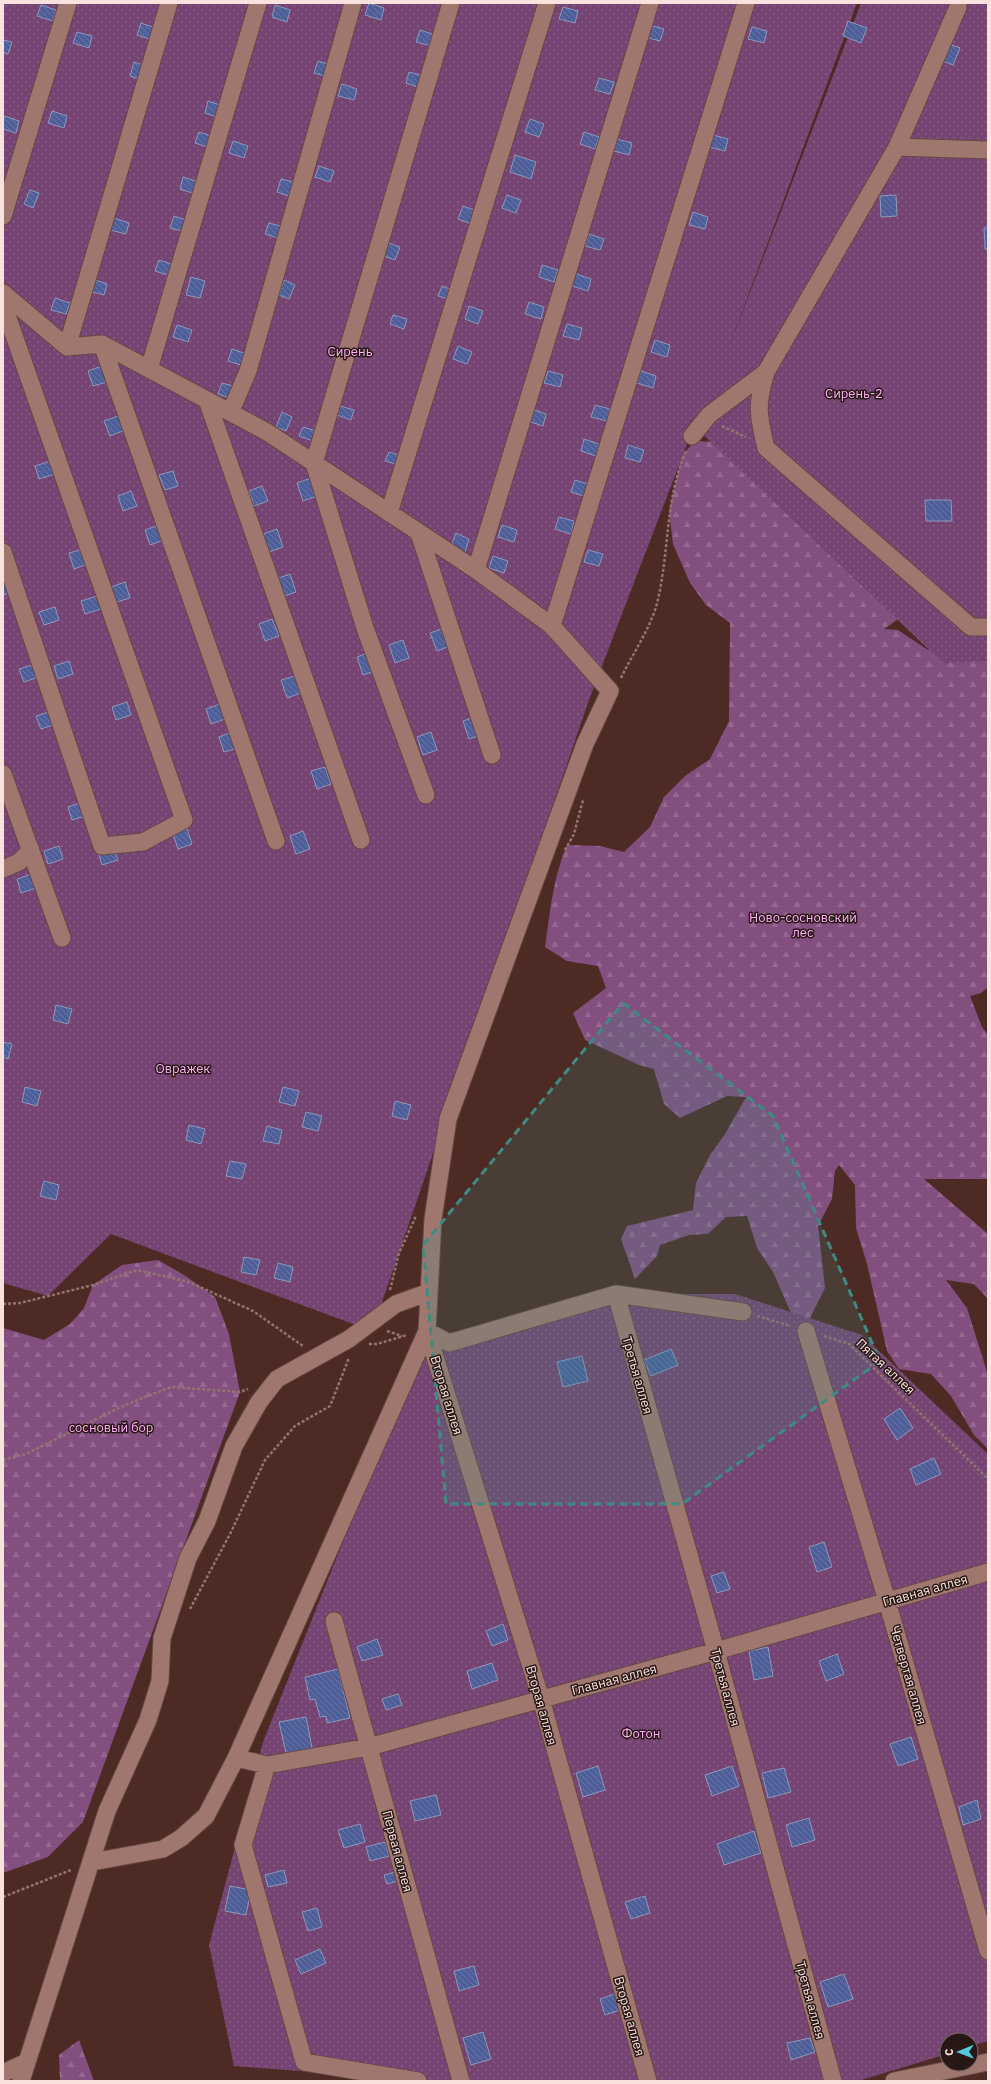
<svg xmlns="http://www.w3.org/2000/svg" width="991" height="2084" font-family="'IBM Plex Sans',sans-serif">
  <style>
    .forest { fill: url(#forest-firs) }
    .park { fill: url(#park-dots) }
    .building { fill: url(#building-back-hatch); stroke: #8d99bc }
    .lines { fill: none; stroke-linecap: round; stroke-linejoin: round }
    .minor-casing { stroke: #654743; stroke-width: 19 }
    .path { stroke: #93756f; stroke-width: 2.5; stroke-dasharray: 3 2; stroke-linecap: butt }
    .minor { stroke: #a0776f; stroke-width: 17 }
    .marked { fill: #3e8b84; fill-opacity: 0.2; stroke: #3e8b84; stroke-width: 3; stroke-dasharray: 8 5; stroke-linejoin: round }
    .labels { text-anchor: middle; stroke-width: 3; stroke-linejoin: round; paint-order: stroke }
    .park-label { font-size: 13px; fill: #feb0f7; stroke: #281815 }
    .street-label { font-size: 13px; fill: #f9e1dd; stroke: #281815 }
  </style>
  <defs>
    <pattern id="forest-firs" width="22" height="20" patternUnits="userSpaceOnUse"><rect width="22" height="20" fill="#834f7f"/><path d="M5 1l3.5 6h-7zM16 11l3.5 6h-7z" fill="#956891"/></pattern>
    <pattern id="park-dots" width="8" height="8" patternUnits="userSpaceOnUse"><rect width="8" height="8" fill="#764472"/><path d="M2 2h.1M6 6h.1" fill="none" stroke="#8a5f86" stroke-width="1.8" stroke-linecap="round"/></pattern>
    <pattern id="building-back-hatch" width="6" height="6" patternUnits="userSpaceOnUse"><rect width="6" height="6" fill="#4d5e99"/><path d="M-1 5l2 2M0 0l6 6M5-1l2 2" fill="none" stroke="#6775a7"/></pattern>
  </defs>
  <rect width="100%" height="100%" fill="#4d2a24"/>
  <path class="forest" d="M695,441L721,442L916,607L884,629L898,630L928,650L977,658L988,655V987L981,993L970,996L982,1027L988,1035V1179H924L988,1234V1299L974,1284L946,1280L967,1308L988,1375V1449L974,1435L951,1396L931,1374L899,1369L887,1351L867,1264L856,1228L855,1185L839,1165L835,1171L832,1199L818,1226L825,1288L805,1328L791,1313L773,1272L757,1248L747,1216L726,1217L708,1234L689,1235L660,1245L657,1256L635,1279L621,1239L627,1226L693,1210L696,1183L710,1155L725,1134L746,1097L727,1096L680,1118L664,1104L654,1069L639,1065L585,1040L573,1013L606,988L598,966L567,961L545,947C550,913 553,877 567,845L600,846L624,852L650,827L664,797L685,776L710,759L729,721L730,623L706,605L690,583L673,544L669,511L682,455Z
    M158,1260L184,1275L215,1297L229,1334L240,1392L83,1822L48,1857L3,1873V1328L44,1340L70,1324L84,1308L93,1285L122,1265Z
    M79,2040L94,2081H60L59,2055Z"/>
  <path class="park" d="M3,3H857L727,352L861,3H988V661L943,663L694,426L589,700L372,1331L111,1234L48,1296L3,1283Z
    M591,1294H735L862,1335L988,1454V2041L971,2046V2040H947V2054L858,2081H430L234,2066L209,1945L263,1742L427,1331L438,1338Z"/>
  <path class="building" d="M369,3L384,8L381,20L365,15Z
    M41,5L56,10L53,21L37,16Z
    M275,5L290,10L287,22L272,17Z
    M563,7L578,11L575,23L559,19Z
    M848,21L867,28L861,43L843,36Z
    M141,23L156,28L153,40L137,35Z
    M648,25L664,29L660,41L645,37Z
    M752,27L767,31L764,43L748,39Z
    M420,30L435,35L431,46L416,42Z
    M77,32L92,36L89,48L73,43Z
    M3,40L12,42L8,54L3,52Z
    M946,43L960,48L953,65L940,60Z
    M318,61L333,66L329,77L314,73Z
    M134,62L146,66L142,80L130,76Z
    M409,72L424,76L421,88L406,83Z
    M599,78L614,82L610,94L595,90Z
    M342,84L357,89L354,100L338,96Z
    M208,101L223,106L220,118L205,113Z
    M52,111L67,116L64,128L48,123Z
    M4,116L19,121L16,133L3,129Z
    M530,119L544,124L539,137L525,132Z
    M199,132L214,137L210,148L195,143Z
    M584,132L599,137L595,149L580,144Z
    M713,135L728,139L725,151L709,147Z
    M617,139L632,143L629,155L614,151Z
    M233,141L248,146L244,158L229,153Z
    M515,155L536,162L531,179L510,172Z
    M319,166L334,171L330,182L315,177Z
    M183,177L199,182L195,194L180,189Z
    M281,179L293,182L289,196L277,192Z
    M30,190L39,193L33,208L24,204Z
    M507,195L521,200L516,213L502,208Z
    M896,195L897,216L881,217L880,196Z
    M463,206L477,211L471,224L458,219Z
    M693,212L708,217L705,229L689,225Z
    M174,216L189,221L186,232L170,228Z
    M114,218L129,223L126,234L110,230Z
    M269,223L284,227L281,239L265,234Z
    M984,228H988V249H985Z
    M589,234L604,239L600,250L585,246Z
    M386,242L400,247L395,260L381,255Z
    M159,260L174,265L171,276L155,271Z
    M542,265L558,270L554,282L539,277Z
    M576,274L591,279L588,291L572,286Z
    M191,277L205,281L200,298L186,295Z
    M92,279L107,284L104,295L89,291Z
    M284,280L295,285L289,299L279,295Z
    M442,286L455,291L452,300L438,296Z
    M55,298L70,303L66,314L51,310Z
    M529,302L544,307L541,319L525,314Z
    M469,306L483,311L478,324L465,319Z
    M393,315L407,319L404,329L390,324Z
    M567,324L582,328L579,340L563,336Z
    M177,325L192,330L188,342L173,337Z
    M655,340L670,345L667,357L651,352Z
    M458,346L472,352L467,364L453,359Z
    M232,349L247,354L244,366L228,361Z
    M102,366L107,382L93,386L88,371Z
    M548,371L563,375L560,387L544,383Z
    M641,371L656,376L653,388L637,383Z
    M222,383L237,387L233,399L218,394Z
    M595,405L610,409L607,421L591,417Z
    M340,406L354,410L351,420L337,415Z
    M531,409L546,414L543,426L528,421Z
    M282,412L292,417L286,431L276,427Z
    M118,416L123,431L110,436L104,421Z
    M303,427L316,431L313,441L299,436Z
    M584,439L599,444L596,456L581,451Z
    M628,445L644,450L640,462L625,458Z
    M389,452L402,456L399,465L385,461Z
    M51,461L55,474L39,479L35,466Z
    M173,471L178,486L165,490L159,475Z
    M311,478L317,496L303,501L297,483Z
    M575,480L590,485L587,497L571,492Z
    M262,486L268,501L254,506L249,491Z
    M131,491L137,506L123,511L118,496Z
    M925,500H951L952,521H926Z
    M559,517L574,521L571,534L555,529Z
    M159,525L164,540L150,545L145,530Z
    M502,525L517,530L514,542L498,537Z
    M277,529L283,547L269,552L263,534Z
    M456,533L469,539L465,552L451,546Z
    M83,549L88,564L74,569L69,553Z
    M588,550L603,554L599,566L584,562Z
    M493,556L508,561L504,573L489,568Z
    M290,574L296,592L282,597L276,579Z
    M6,579L10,593L3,595V580Z
    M125,582L130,598L116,602L111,587Z
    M97,596L101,609L85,614L81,601Z
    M55,607L59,620L44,625L39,612Z
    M272,619L279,636L265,641L259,624Z
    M444,628L450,646L437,651L430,633Z
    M403,640L409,658L395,663L389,645Z
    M370,652L377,670L363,675L357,657Z
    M69,661L73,674L58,679L54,666Z
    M35,664L39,677L24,682L19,669Z
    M295,676L301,693L287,698L281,680Z
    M127,702L131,715L116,720L112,707Z
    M220,704L225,719L211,724L206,709Z
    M52,711L56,724L41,729L36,716Z
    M477,716L483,734L469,739L463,721Z
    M232,732L238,748L224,752L219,737Z
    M431,732L437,750L423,755L417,737Z
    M325,767L331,784L317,789L311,771Z
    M83,802L88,815L72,820L68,807Z
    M187,829L192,844L178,849L173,834Z
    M303,831L310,849L296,854L290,836Z
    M59,846L63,859L48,864L44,851Z
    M113,847L118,860L102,865L98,852Z
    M32,874L36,888L21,893L17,879Z
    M56,1005L72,1009L68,1024L53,1020Z
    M3,1042L12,1044L8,1059L3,1057Z
    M25,1087L41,1091L37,1106L22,1102Z
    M283,1087L299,1091L295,1106L279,1102Z
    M395,1101L411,1105L407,1120L392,1116Z
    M306,1112L322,1116L318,1131L302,1127Z
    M189,1125L205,1129L201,1144L186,1140Z
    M267,1126L282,1130L279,1144L263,1141Z
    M230,1161L246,1164L242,1179L226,1176Z
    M44,1181L59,1185L56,1200L40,1196Z
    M244,1257L260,1260L256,1275L241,1272Z
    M278,1263L293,1267L290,1282L274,1278Z
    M671,1349L678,1365L651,1376L644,1360Z
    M582,1356L588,1381L563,1387L557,1362Z
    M900,1408L913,1428L897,1440L884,1419Z
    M934,1458L941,1474L916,1485L910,1469Z
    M824,1542L832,1567L817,1572L809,1547Z
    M724,1572L730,1589L717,1593L711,1576Z
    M503,1624L508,1640L492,1646L486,1631Z
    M377,1639L383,1655L362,1661L357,1647Z
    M768,1647L773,1676L754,1680L749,1651Z
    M837,1654L844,1674L826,1681L819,1661Z
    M492,1663L498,1680L472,1689L467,1671Z
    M338,1669L350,1718L327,1723L326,1716L320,1717L315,1699L310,1700L305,1677Z
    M398,1694L402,1705L386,1710L382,1699Z
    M306,1717L312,1748L286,1753L279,1722Z
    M911,1737L918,1759L898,1766L890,1744Z
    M598,1766L605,1790L583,1797L576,1773Z
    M732,1766L739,1786L712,1796L705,1775Z
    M784,1768L791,1792L768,1798L762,1773Z
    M436,1795L441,1815L415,1821L410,1801Z
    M977,1800L981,1819L963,1825L959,1807Z
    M809,1818L815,1840L792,1847L786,1825Z
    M360,1824L365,1842L344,1848L338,1830Z
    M754,1831L761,1853L724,1865L717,1844Z
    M385,1842L389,1856L370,1861L366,1847Z
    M284,1870L287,1883L268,1887L265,1875Z
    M395,1872L398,1881L387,1884L384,1875Z
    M230,1886L251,1890L246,1915L225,1911Z
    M645,1896L650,1913L631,1919L625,1902Z
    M317,1908L322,1927L308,1931L302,1912Z
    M320,1949L326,1963L301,1974L295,1960Z
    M474,1966L479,1985L459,1991L454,1971Z
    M844,1974L853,1999L828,2007L820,1982Z
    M615,1994L620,2010L605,2015L600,1999Z
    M483,2032L491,2059L471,2065L463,2038Z
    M810,2038L815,2052L791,2060L787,2043Z"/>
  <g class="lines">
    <defs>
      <path id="minor" d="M897,147L958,7V3
        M3,216L68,3
        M3,293L67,347L102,344L267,432L476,570L552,626L610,691L585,744L448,1119L433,1219L427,1331L236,1758L206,1816L181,1838L163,1849L92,1862
        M3,304L184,820L143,842L102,846L3,552
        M102,344L276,841
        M67,347L169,3
        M149,369L258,3
        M766,372C756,405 758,415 766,448L971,627H988
        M207,400L361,840
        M231,411L248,371L353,3
        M692,436L709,415L766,372L897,147L988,150
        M389,513L547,3
        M419,533L492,755
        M476,570L650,3
        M552,626L746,3
        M3,774L62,938
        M426,795L365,628L314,463L451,3
        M3,869L19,862L31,850
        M616,1294L716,1651L833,2081
        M427,1331L541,1699L648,2081
        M427,1331L449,1343L616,1294L743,1312
        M806,1331L887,1601L988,1951
        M334,1621L461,2081
        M236,1758L267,1765L369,1747L716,1651L988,1572
        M267,1765L243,1845L304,2062L418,2081
        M3,2073L27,2062
        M21,2081L107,1811L148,1720L160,1681L162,1638L188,1558L207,1521L234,1446L259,1402L277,1379L349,1339L396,1304L429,1292
        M894,2081L988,2062"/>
    </defs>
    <use href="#minor" class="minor-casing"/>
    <path class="path" d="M722,426L746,437
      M621,678C632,655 648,632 656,607C670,555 664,502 686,451
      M565,850L574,834L583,800
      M390,1290L399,1253L416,1216
      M3,1304L20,1303L93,1285L137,1270L189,1282L253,1311L303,1346
      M757,1316L791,1326
      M387,1331L402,1336
      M824,1336L849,1344L988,1479
      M369,1344H377L407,1335
      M3,1460L26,1454L125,1405L171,1387L240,1392L248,1389
      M190,1609L230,1534L265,1460L295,1426L330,1406L349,1358
      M3,1897L71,1870"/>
    <use href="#minor" class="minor"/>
  </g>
  <path class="marked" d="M623,1003L773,1116L880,1361L682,1504H446L423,1245Z"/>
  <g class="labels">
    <g class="park-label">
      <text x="350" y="356">Сирень</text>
      <text x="854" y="398">Сирень-2</text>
      <text x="803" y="922">Ново-сосновский<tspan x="803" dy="15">лес</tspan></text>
      <text x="183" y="1073">Овражек</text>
      <text x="111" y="1432">сосновый бор</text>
      <text x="641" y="1738">Фотон</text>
    </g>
    <g class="street-label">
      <text transform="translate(886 1366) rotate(43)" y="5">Пятая аллея</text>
      <text transform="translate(638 1375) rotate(74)" y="5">Третья аллея</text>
      <text transform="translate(447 1395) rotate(73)" y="5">Вторая аллея</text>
      <text transform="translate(925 1590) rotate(-16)" y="5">Главная аллея</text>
      <text transform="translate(909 1675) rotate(74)" y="5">Четвертая аллея</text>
      <text transform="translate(614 1679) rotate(-15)" y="5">Главная аллея</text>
      <text transform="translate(726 1687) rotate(75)" y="5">Третья аллея</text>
      <text transform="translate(542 1705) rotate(74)" y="5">Вторая аллея</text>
      <text transform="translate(398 1851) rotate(75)" y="5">Первая аллея</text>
      <text transform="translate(811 2000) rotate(75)" y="5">Третья аллея</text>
      <text transform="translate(630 2016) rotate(74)" y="5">Вторая аллея</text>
    </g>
  </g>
  <rect width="991" height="2084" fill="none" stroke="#f9e1dd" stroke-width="8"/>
  <g transform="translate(959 2052) rotate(269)"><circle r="19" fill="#281815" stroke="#7c6865"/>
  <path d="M0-3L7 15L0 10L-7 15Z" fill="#54cade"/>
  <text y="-6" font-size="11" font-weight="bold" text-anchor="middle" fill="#f9e1dd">С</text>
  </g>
</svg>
